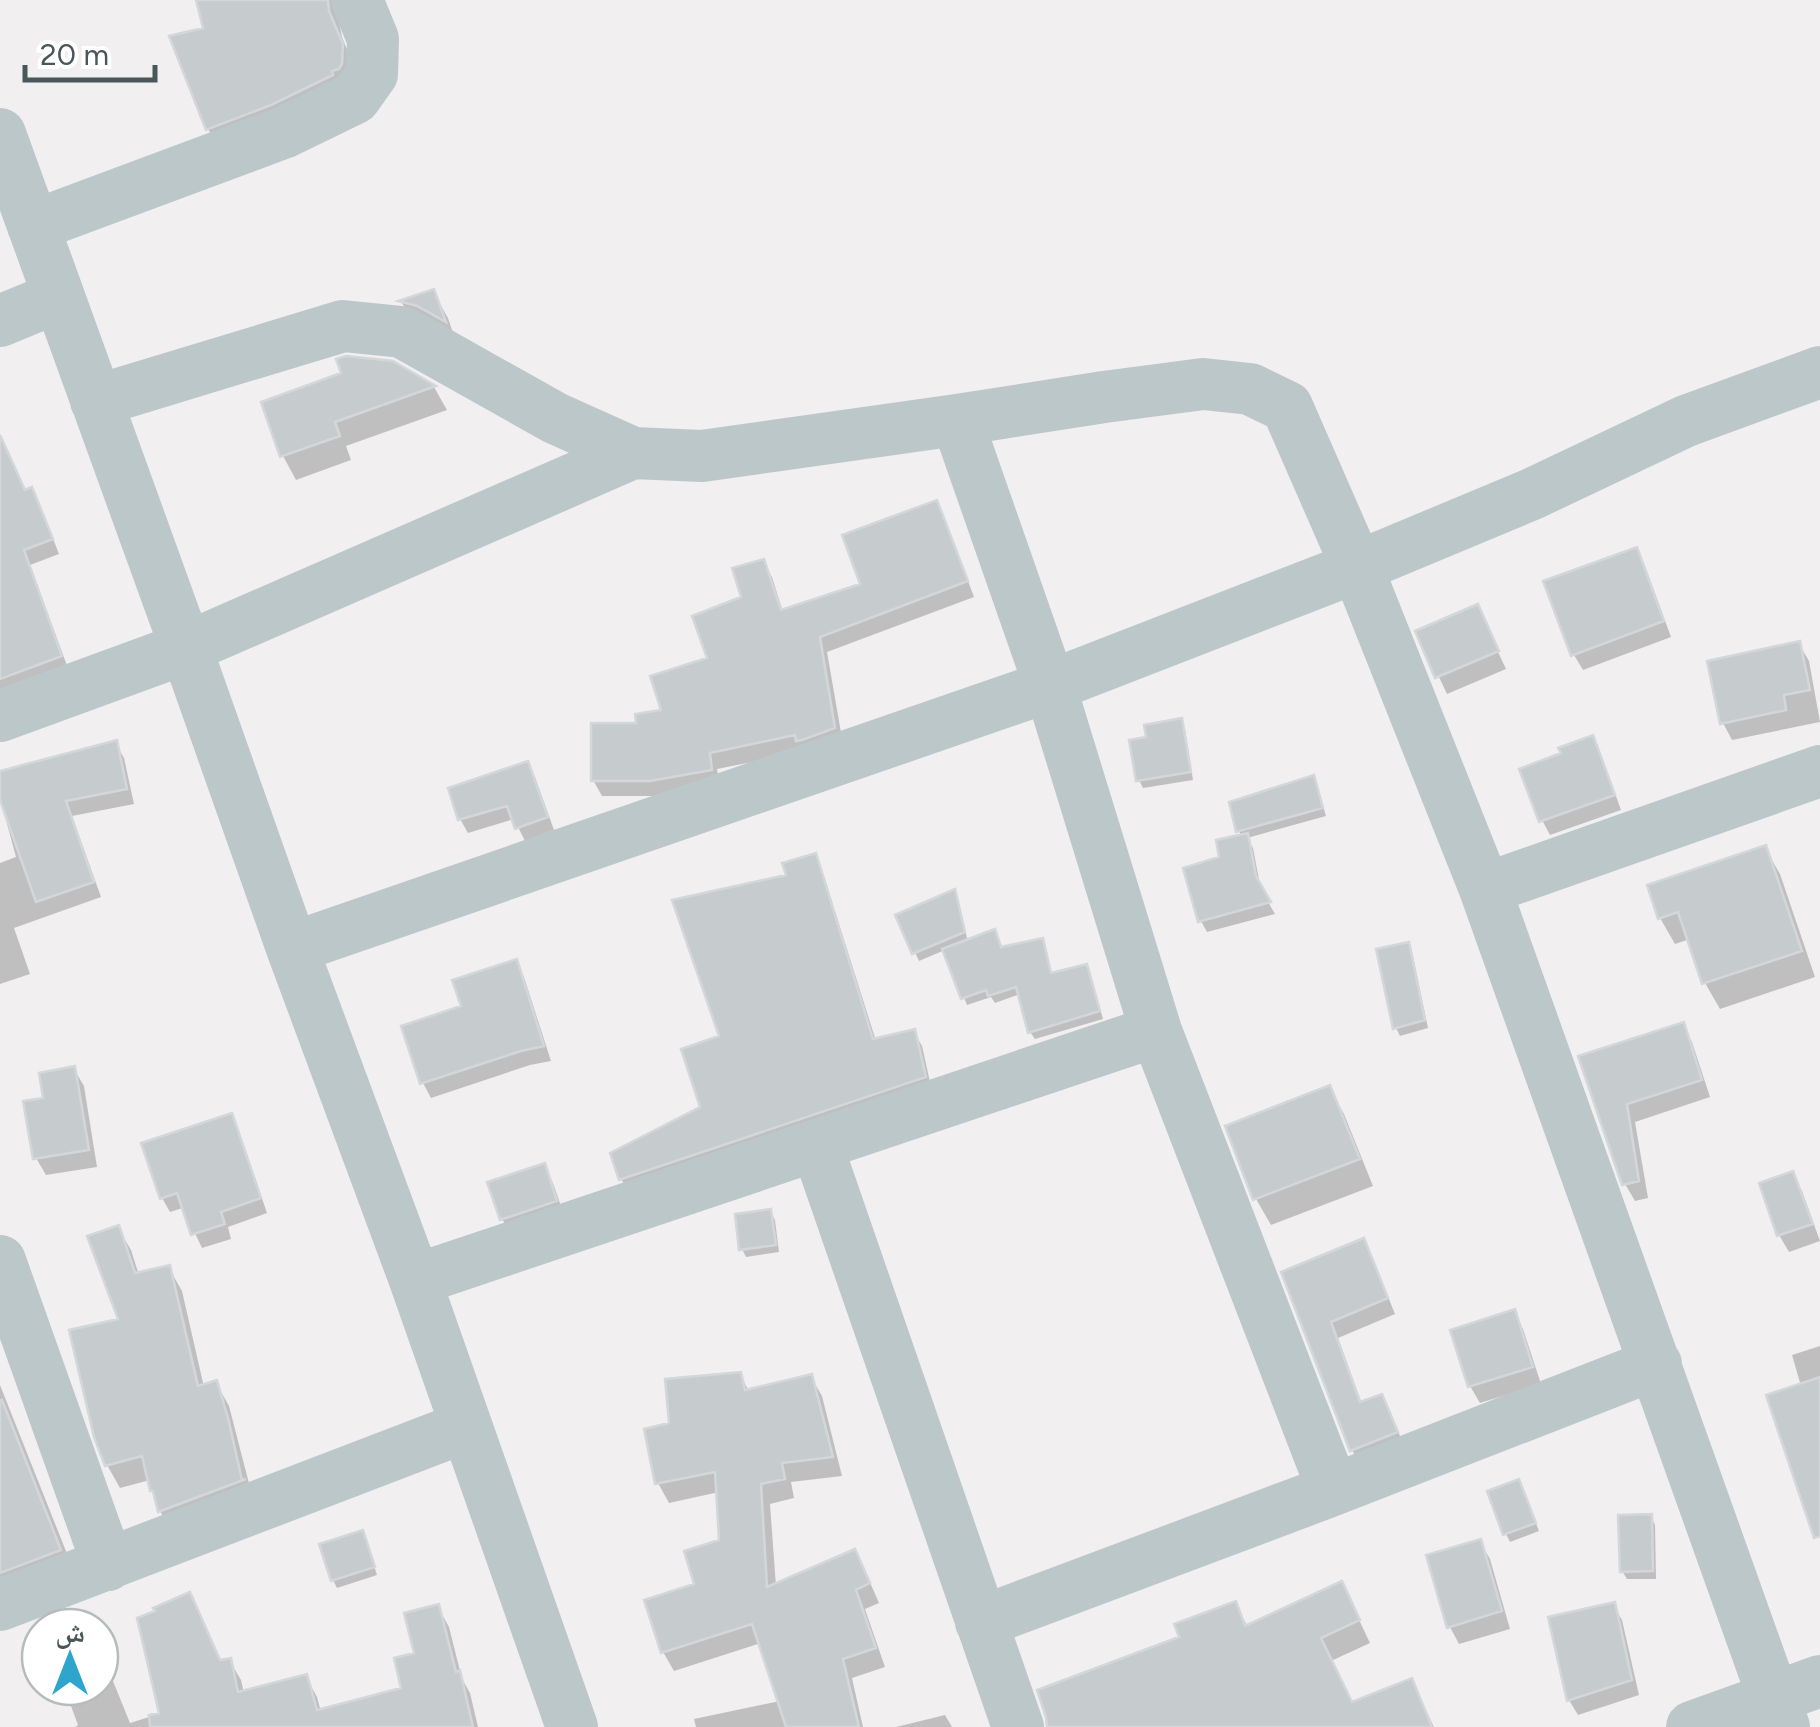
<svg xmlns="http://www.w3.org/2000/svg" width="1820" height="1727" font-family="Figtree,'Noto Naskh Arabic',sans-serif">
  <style>
    .shadow { fill: #0003 }
    .building { fill: #c6ccce; stroke: #d3d7d9; stroke-width: 2.5 }
    .lines { fill: none; stroke-linecap: round; stroke-linejoin: round }
    .street { stroke: #bcc7ca; stroke-width: 52 }
  </style>
  <rect width="100%" height="100%" fill="#f1eff0"/>
  <path class="shadow" d="M199,0H341L339,22L342,37L355,70L222,152L208,129L206,29Z
    M433,292L448,318L457,345L416,327L402,303Z
    M392,364L434,387L447,410L346,446L351,460L296,480L283,456L264,403Z
    M0,467L25,493L31,490L40,505L59,554L30,565L69,671L0,696Z
    M936,503L945,519L974,597L827,652L843,744L717,769L720,786L660,796H602L593,780L639,726L664,712L710,659L763,562L772,577L783,612L863,586Z
    M1636,550L1645,566L1671,637L1583,670L1574,655Z
    M1477,607L1506,669L1447,694L1418,633Z
    M1799,644L1809,661L1820,722L1732,740L1723,723Z
    M1180,721L1185,729L1193,780L1143,788L1139,780Z
    M1592,738L1600,752L1621,810L1550,835L1542,820Z
    M115,742L124,758L134,804L72,816L101,897L14,928L30,974L0,984V863L16,857L0,798V774Z
    M527,764L535,777L554,830L525,841L514,819L468,833L460,819Z
    M1317,786L1326,816L1247,838L1253,848L1261,890L1275,914L1207,932L1201,921L1222,859L1241,837L1232,804Z
    M1765,848L1780,874L1815,977L1720,1009L1705,983L1690,939L1675,944L1660,918L1650,887Z
    M814,856L822,870L876,1041L914,1032L922,1046L932,1091L629,1192L621,1179L703,1108L722,1038Z
    M954,893L958,900L968,942L1001,950L1042,941L1046,949L1052,976L1086,967L1090,974L1103,1019L1035,1039L1030,1032L1020,994L995,1003L991,997L967,1005L945,950L919,961L898,916Z
    M1408,944L1412,952L1428,1028L1400,1036L1396,1028L1379,951Z
    M516,962L524,977L551,1061L530,1065L431,1098L423,1083L464,1008Z
    M1682,1025L1692,1042L1710,1097L1635,1122L1648,1198L1635,1201L1625,1184L1581,1058Z
    M74,1069L84,1086L97,1167L46,1175L36,1158Z
    M1329,1088L1344,1114L1373,1186L1271,1225L1256,1199Z
    M231,1116L239,1131L267,1213L228,1227L231,1239L202,1248L183,1208L170,1212L162,1198Z
    M543,1166L553,1183L565,1218L512,1236L502,1219Z
    M1792,1174L1802,1191L1820,1241L1789,1252L1779,1235Z
    M770,1212L775,1220L779,1252L746,1257L742,1249Z
    M118,1228L131,1250L139,1275L169,1268L182,1291L204,1387L216,1383L229,1406L252,1495L173,1534L160,1511L150,1480L120,1488L107,1465L121,1321Z
    M1363,1241L1372,1257L1395,1314L1338,1338L1362,1404L1390,1412L1405,1448L1361,1465L1352,1450L1284,1274Z
    M1513,1312L1523,1329L1541,1384L1480,1403L1470,1386L1453,1332Z
    M1820,1346V1513L1801,1386L1792,1355Z
    M740,1375L749,1391L811,1377L822,1396L842,1476L791,1482L794,1498L770,1504L776,1586L865,1571L879,1603L865,1609L885,1667L852,1678L863,1727H696L694,1719L780,1701L761,1643L674,1671L663,1652L722,1542L719,1492L669,1503L658,1483L672,1425Z
    M0,1385L79,1584L0,1615Z
    M1523,1489L1539,1531L1510,1542L1506,1534Z
    M1651,1517L1655,1525L1656,1579H1627L1622,1571Z
    M366,1541L377,1575L337,1588L333,1580Z
    M1480,1542L1490,1559L1510,1629L1459,1644L1450,1627Z
    M1235,1604L1248,1627L1353,1607L1370,1643L1331,1661L1353,1705L1411,1681L1434,1727H1049Z
    M1613,1605L1622,1620L1639,1695L1578,1715L1569,1700L1551,1619Z
    M438,1607L449,1627L462,1679L470,1693L478,1727H75L78,1725L64,1687H100V1649L130,1723L162,1713L221,1662L229,1660L241,1680L244,1693L306,1677L317,1697L321,1712L404,1690Z
    M945,1715L952,1727H896Z"/>
  <path class="building" d="M196,0H328L329,11L343,44L342,64L339,69L332,71L333,75L271,105L206,130L169,36L203,28Z
    M434,289L446,322L417,306L398,301Z
    M346,356L393,361L436,386L335,422L340,436L280,457L261,402L341,373L336,359Z
    M0,435L25,490L32,487L53,539L24,550L62,656L0,679Z
    M937,500L968,581L820,637L835,728L802,740L796,741L795,735L710,753L712,770L650,781H591V723H636L635,714L661,710L650,676L707,658L692,616L741,597L732,568L764,559L781,610L860,584L842,535Z
    M1637,547L1664,621L1571,656L1543,581Z
    M1478,604L1499,651L1435,678L1415,631Z
    M1800,641L1810,690L1784,695L1786,710L1720,724L1707,661Z
    M1182,718L1191,772L1136,781L1129,740L1146,737L1144,725Z
    M1593,735L1615,795L1539,822L1519,769L1561,753L1558,748Z
    M117,740L127,789L66,801L94,882L36,902L0,800V771Z
    M528,761L548,817L515,829L507,806L458,820L448,788Z
    M1314,775L1323,808L1236,832L1229,802Z
    M1248,833L1256,876L1271,902L1198,922L1183,868L1219,857L1216,840Z
    M1766,845L1802,951L1702,984L1678,912L1658,919L1647,885Z
    M816,853L873,1039L915,1029L926,1077L619,1180L610,1153L700,1107L681,1049L719,1036L672,900L786,875L782,863Z
    M955,889L965,932L912,954L895,915Z
    M995,929L1001,947L1043,938L1051,973L1087,964L1100,1011L1028,1033L1016,987L988,996L986,990L961,999L942,949Z
    M1409,942L1425,1020L1393,1029L1376,949Z
    M517,959L544,1046L521,1051L420,1084L401,1026L461,1006L452,980Z
    M1684,1022L1702,1080L1627,1104L1639,1181L1622,1185L1578,1056Z
    M75,1066L89,1150L33,1159L23,1101L43,1098L39,1073Z
    M1330,1085L1360,1159L1253,1200L1225,1126Z
    M232,1113L261,1198L221,1212L225,1224L191,1235L177,1193L160,1199L141,1143Z
    M545,1163L557,1201L500,1220L487,1182Z
    M1793,1171L1813,1224L1777,1236L1759,1183Z
    M771,1209L776,1245L739,1250L735,1214Z
    M119,1225L135,1273L170,1265L198,1386L217,1380L229,1422L242,1480L246,1479L158,1512L153,1491H150L142,1456L105,1466L94,1437L69,1330L118,1319L87,1236Z
    M1364,1238L1388,1298L1331,1322L1360,1402L1382,1394L1398,1432L1350,1451L1281,1272Z
    M1515,1309L1533,1367L1468,1387L1450,1330Z
    M741,1372L745,1390L812,1374L833,1457L782,1463L785,1479L761,1484L767,1587L855,1549L870,1583L856,1590L876,1648L843,1659L859,1727H786L752,1624L661,1653L644,1600L694,1584L684,1551L719,1540L715,1472L655,1484L644,1429L669,1423L665,1379Z
    M1820,1377V1536L1814,1538L1766,1395Z
    M2,1400L61,1550L0,1573V1401Z
    M1519,1479L1536,1523L1503,1535L1487,1491Z
    M1652,1514L1653,1571L1620,1572L1618,1515Z
    M363,1530L375,1567L331,1581L319,1544Z
    M1481,1539L1502,1611L1447,1628L1426,1555Z
    M1342,1581L1360,1620L1321,1638L1352,1702L1412,1678L1432,1727H1047L1046,1717L1037,1690L1179,1637L1174,1624L1236,1601L1245,1626Z
    M190,1592L220,1660L231,1658L238,1692L307,1674L317,1710L401,1688L394,1658L414,1653L404,1613L439,1604L456,1672L460,1670L473,1727H150L149,1715L159,1713L137,1618L155,1611L153,1608Z
    M1615,1602L1632,1680L1567,1701L1548,1617Z"/>
  <g class="lines">
    <path class="street" d="M0,134L186,648L292,948L415,1280L572,1727
      M33,226L283,133L355,98L372,74L373,39L357,0
      M0,321L58,297
      M96,401L343,326L402,332L555,418L633,453L702,456L957,420L1104,397L1203,384L1250,389L1287,407L1357,567L1485,889L1784,1727
      M957,420L1050,686L1156,1031L1333,1490
      M0,716L186,648L633,453
      M1485,889L1820,771
      M292,948L1050,686L1357,567L1532,494L1686,421L1820,372
      M817,1146L1018,1727
      M0,1261L108,1565
      M415,1280L1156,1031
      M0,1605L465,1427
      M981,1622L1333,1490L1656,1364
      M1692,1727L1820,1681"/>
  </g>
  <g transform="translate(70 1657)"><circle r="48" fill="#ffffff" stroke="#b6bcbd" stroke-width="2.5"/>
  <path d="M0-8L18 38L0 25L-18 38Z" fill="#2da5cd"/>
  <text y="-15" font-size="28" font-weight="bold" text-anchor="middle" fill="#49575a">ش</text>
  </g>
  <path d="M25 65v15h130v-15" fill="none" stroke="#49575a" stroke-width="5"/>
  <text x="40" y="65" font-size="30" fill="#49575a" stroke="#ffffff" stroke-width="8" paint-order="stroke">20 m</text>
</svg>
